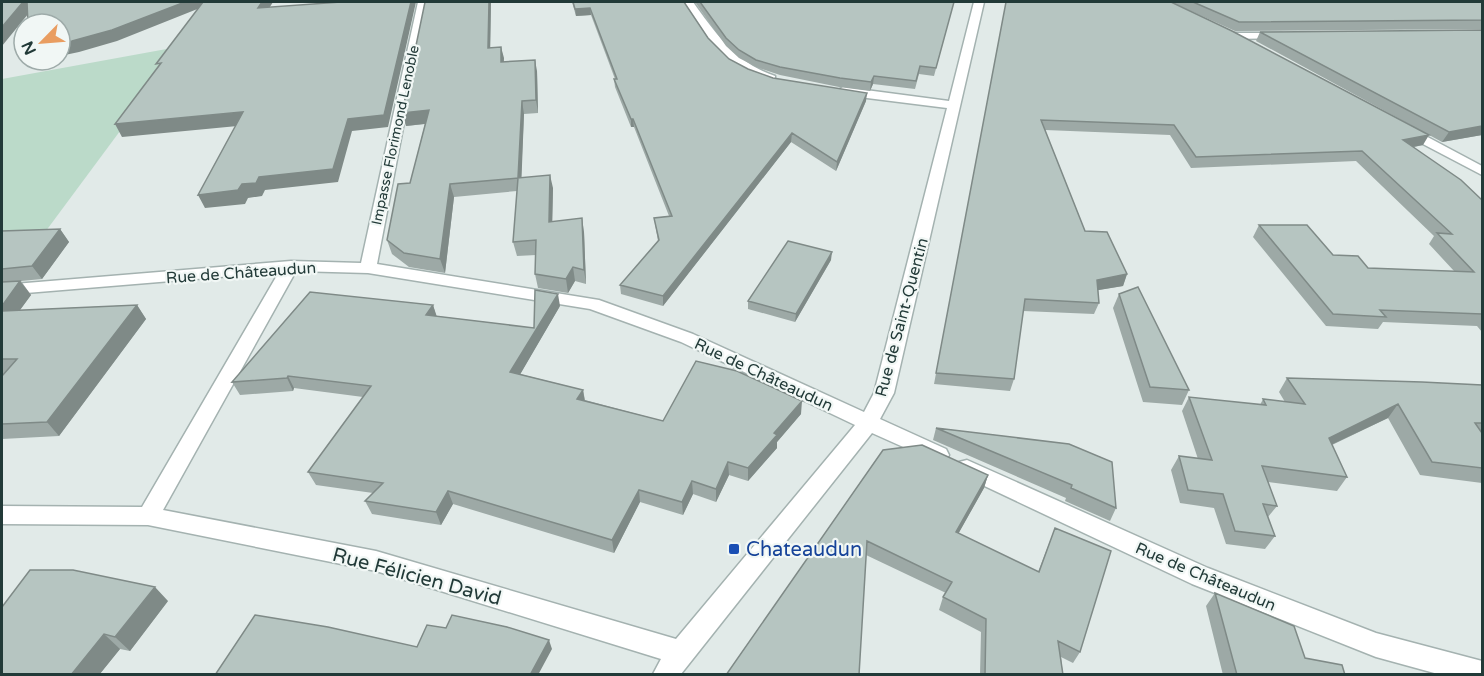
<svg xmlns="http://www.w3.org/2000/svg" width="1484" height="676" font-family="'Varela Round',sans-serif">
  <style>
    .green { fill: #bbdac9 }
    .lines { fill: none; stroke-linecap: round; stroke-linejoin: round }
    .minor-casing { stroke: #a4b2b0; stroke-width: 3 }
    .minor { fill: #fff; fill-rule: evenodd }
    .wall { fill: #9da9a6 }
    .shaded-wall { fill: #7f8a87 }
    .building { fill: #b6c5c1; stroke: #7f8a87; stroke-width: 1.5 }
    .transit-dot { fill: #1a4fb4; stroke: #f1f7f5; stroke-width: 2 }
    .labels { text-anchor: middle; stroke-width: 4.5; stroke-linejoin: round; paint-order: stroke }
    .far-street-label { font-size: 14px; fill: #223a38; stroke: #f1f7f5 }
    .street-label { font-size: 16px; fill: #223a38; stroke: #f1f7f5 }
    .near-transit-label { font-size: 20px; fill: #164399; stroke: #f1f7f5; text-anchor: start }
    .near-street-label { font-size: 20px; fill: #223a38; stroke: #f1f7f5 }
  </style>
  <rect width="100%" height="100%" fill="#e1eae8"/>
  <path class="green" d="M183,46L37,243L2,274V79Z"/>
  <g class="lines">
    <defs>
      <path id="minor" d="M418,2H427L377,264L599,300L693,334L864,412L874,393L947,108L843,95L837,91L843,87L949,101L974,2H984L894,393L880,419L946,449L949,455L946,461L939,463L872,433L681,674H653L661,659L376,571L148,525L2,524V506L142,507L279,272L2,295V285L291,261L361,263ZM296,271L368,273L590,309L681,342L855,425L676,639L376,551L163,510Z
        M684,2H693C716,34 736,63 775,76V80C741,87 697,27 684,2Z
        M1282,33L1287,36L1286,38L1233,39L1228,36L1233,33Z
        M1405,125L1482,166V175L1400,132L1399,129Z
        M967,460L1208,568L1376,633L1482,661V674H1438L1376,657L1192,584L959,474L956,468L959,462Z"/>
    </defs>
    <use href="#minor" class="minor-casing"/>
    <use href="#minor" class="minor"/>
  </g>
  <path class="wall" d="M425,2H491L490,48L501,47L504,62L537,71L538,113L524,114L521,177L553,188L552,221L584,232L586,284L575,281L568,293L538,288L535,274L536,255L517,256L513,242L517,191L454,197L445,273L409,267L392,254L387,240L410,183L425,124L406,126Z
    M572,2H684L708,38L729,59L748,69L773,78L866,101L836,171L791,142L663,306L621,294L620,285L658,241L654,218L669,216L634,127H631L615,87L614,79H615L591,15L576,16Z
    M695,2H954L934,76L919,74L915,89L873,84L870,91L839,87L780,75L756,67L739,58L726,46Z
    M1006,2H1482V29L1235,31L1173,3L1423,145L1414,147L1482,200V332L1477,326L1383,322L1378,329L1326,326L1253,237L1259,225L1333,255L1368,268L1454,271L1429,244L1434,236L1356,161L1191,168L1170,135L1045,130L1085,231L1127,274L1123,286L1098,290L1099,303L1094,314L1023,311L1014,379L1010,391L934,384Z
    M1260,32L1482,135L1442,142L1256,41Z
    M60,229L69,242L42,279L21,281L31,295L20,310L137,305L146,319L59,436L2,439V376L4,374H2V231Z
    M831,260L795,322L748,309V301Z
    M1119,294L1189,390L1182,405L1143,402L1113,308Z
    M433,305L436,316L534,328L560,306L520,374L583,390L585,400L663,421L801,414L777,442V448L748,481L729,475L716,502L693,494L683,515L640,502L614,553L453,504L441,525L372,514L365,501L373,493L316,485L308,472L363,397L294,388L293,391L240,395L232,382Z
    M1287,378L1482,385V483L1420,475L1388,418L1332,445L1347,477L1337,491L1268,482L1277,506L1268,517L1275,536L1265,549L1226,544L1214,508L1180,503L1171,470L1179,456L1198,459L1182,411L1189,397L1260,405L1263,399L1285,402L1279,392Z
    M936,428L1069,444L1116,508L1110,521L1065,501L1066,498L933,440Z
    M883,450L988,475L984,488L958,534L1038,572L1055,528L1080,652L1073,663L1061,657L1063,675H980L981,632L939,610L943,597L946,593L866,555L726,675Z
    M1215,593L1305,658L1345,675H1223L1206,606Z
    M168,601L130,651L120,649L99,675H2Z"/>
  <path class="shaded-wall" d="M23,2H29L33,8L2,46V27Z
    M185,2H215L117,41L79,52L60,56V43Z
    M262,2H273L263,18L258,8Z
    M411,2H416L388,127L352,131L338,182L265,190L262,196L248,198L245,204L205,208L198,195L242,184L259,177L348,119Z
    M489,2H491L490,59L488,48Z
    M590,8L591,15L576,16L575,9Z
    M501,47L504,58L503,74L501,62Z
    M535,60L537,71L538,113L536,100Z
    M874,76L873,84L870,91L871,82Z
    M867,93L866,101L836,171L837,162Z
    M522,101L524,114L521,191L518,178Z
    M429,110L432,123L406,126L402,113Z
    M243,112L248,125L122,137L115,124Z
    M631,119H633L634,127H631Z
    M1482,126V135L1442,142L1449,132Z
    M792,133L791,142L663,306V296Z
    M1429,135L1423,145L1397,150L1403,140Z
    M550,175L553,188L552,235L549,222Z
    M450,184L454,197L445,273L440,259Z
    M582,218L584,232L586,284L584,270Z
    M60,229L69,242L42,279L32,266Z
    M832,252L831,260L795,322L796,314Z
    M573,267L575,281L568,293L566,279Z
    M1127,274L1123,286L1093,291L1097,280Z
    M20,281L31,295L9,325L2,316V306Z
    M558,294L560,306L514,385L510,372Z
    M137,305L146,319L59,436L47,422Z
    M433,305L437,317L426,315Z
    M288,376L294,388L293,391L287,378Z
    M583,390L585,403L577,399Z
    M802,401L801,414L777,442V448L748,481V468L774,433Z
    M1398,404L1388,418L1318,451L1329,438Z
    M728,462L729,475L716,502V489Z
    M988,475L984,488L952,545L956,532Z
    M692,481L693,494L683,515L682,502Z
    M639,490L640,502L614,553L612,540Z
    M448,491L453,504L441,525L436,512Z
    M155,587L168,601L130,651L115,637Z
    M104,634L120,649L99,675H71Z
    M549,640L552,649L538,675H530Z"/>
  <path class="building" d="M2,2H23L2,27Z
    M27,2H185L112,30L72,41L60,43V24H28Z
    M203,2H262L258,8L341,2H411L384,115L348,119L333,169L259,177L256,183L242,184L238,190L198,195L243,112L115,124L161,63L156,64Z
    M425,2H489L488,48L501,47V62L535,60L536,100L522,101L518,178L550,175L549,222L582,218L584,270L573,267L566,279L535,274L536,240L513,242L518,178L450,184L440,259L404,253L387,240L398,184L410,183L429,110L402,113Z
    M573,2H684L708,38L729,59L748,69L773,78L867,93L837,162L792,133L663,296L620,285L659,240L654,218L672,216L633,119H631L614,79H617L590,8L575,9Z
    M700,2H954L936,68L920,66L916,81L874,76L871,82L840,78L780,67L756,60L739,50L726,38Z
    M1006,2H1171L1232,31L1429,135L1403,140L1461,180L1482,200V314L1380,310L1386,317L1333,314L1259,225H1307L1333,255L1358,256L1368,268L1474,272L1437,233L1452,234L1362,151L1196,157L1174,125L1041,120L1085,231L1107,232L1127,274L1097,280L1099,303L1025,299L1014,379L936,373Z
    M1193,2H1482V20L1239,22Z
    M1482,30V126L1449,132L1260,32Z
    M60,229L32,266L2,269V231Z
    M788,241L832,252L796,314L748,301Z
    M20,281L2,306V282Z
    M1138,287L1189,390L1150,387L1119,294Z
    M535,290L558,294L510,372L583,390L577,399L663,421L696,361L737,371L802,401L774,433L777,435L748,468L728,462L716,489L692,481L682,502L639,490L612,540L448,491L436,512L365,501L383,483L308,472L371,386L288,376L287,378L232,382L310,292L433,305L426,315L534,328Z
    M137,305L47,422L2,424V376L17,359H2V311Z
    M1287,378L1422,382L1482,385V423H1475L1482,433V468L1432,462L1398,404L1329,438L1347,477L1262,466L1277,506L1263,504L1275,536L1235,531L1223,494L1188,490L1179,456L1212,460L1189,397L1266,405L1263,399L1305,404Z
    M936,428L1069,444L1112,462L1116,508L1071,488L1072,485Z
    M922,445L988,475L956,532L1039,572L1055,528L1111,551L1080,652L1058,641L1063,675H985L986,619L943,597L952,582L867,541L859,675H726L883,450Z
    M30,570H73L155,587L115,637L104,634L71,675H2V607Z
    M1215,593L1294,626L1305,658L1342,665L1345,675H1237Z
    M255,615L328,627L417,647L427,625L446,628L452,615L507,627L549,640L530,675H215Z"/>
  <rect class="transit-dot" x="728" y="543" width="12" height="12" rx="3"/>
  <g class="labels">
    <g class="far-street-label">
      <text transform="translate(395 135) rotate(-78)" y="5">Impasse Florimond Lenoble</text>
    </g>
    <g class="street-label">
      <text transform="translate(241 272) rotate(-4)" y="6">Rue de Châteaudun</text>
      <text transform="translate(901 317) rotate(-75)" y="6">Rue de Saint-Quentin</text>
      <text transform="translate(764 374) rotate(25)" y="6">Rue de Châteaudun</text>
      <text transform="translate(1206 576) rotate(23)" y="6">Rue de Châteaudun</text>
    </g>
    <g class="near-transit-label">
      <text x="746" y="556">Chateaudun</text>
    </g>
    <g class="near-street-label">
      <text transform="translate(417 576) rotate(15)" y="7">Rue Félicien David</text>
    </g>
  </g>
  <rect width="1484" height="676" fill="none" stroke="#223a38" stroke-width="6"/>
  <g transform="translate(42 42) rotate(245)"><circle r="28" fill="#f1f7f5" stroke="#9eaba9" stroke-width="1.5"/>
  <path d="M0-4.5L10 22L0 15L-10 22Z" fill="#e99d60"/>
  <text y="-9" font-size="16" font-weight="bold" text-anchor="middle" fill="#223a38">N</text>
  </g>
</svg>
